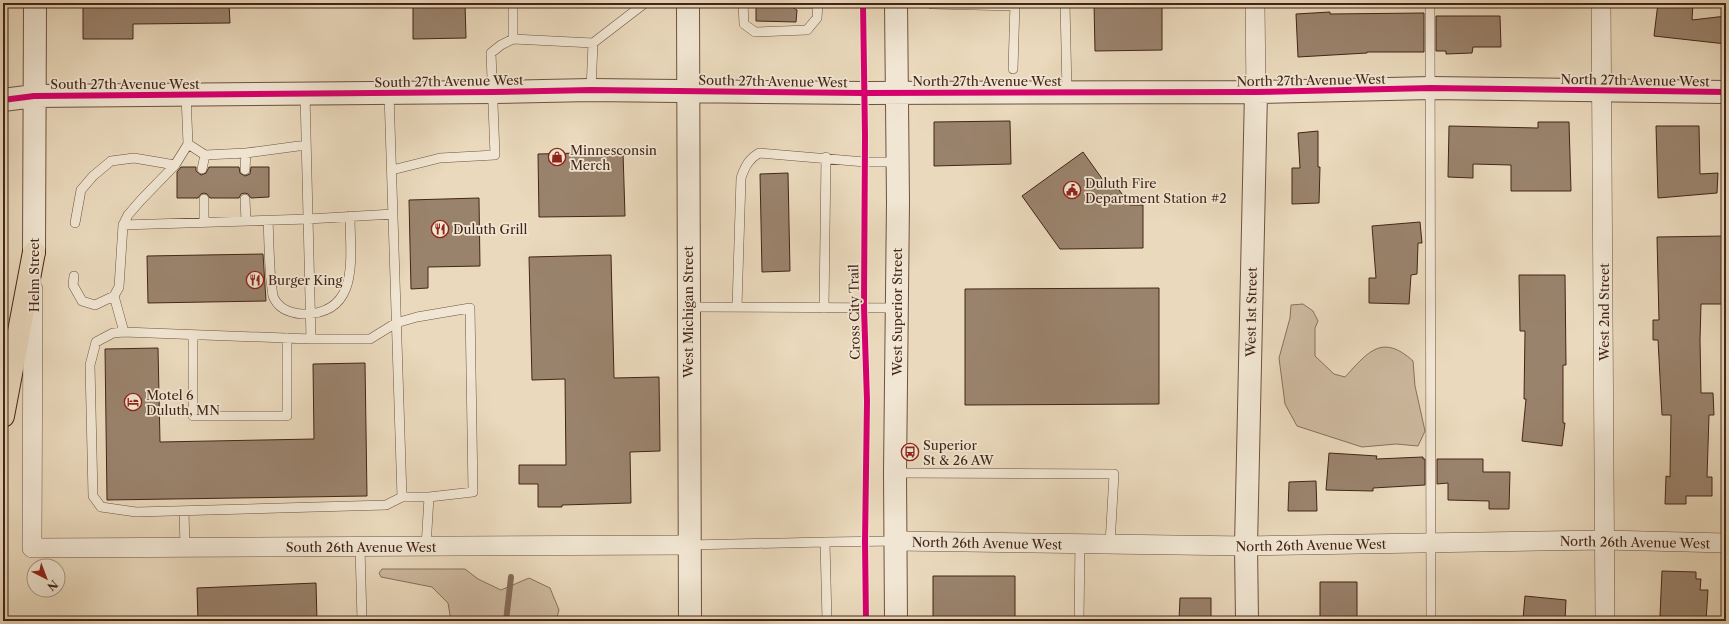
<svg xmlns="http://www.w3.org/2000/svg" width="1729" height="624" font-family="'Libre Caslon Text',serif">
  <style>
    .green { fill: #cebaa0; stroke: #89705c }
    .lines { fill: none; stroke-linecap: round; stroke-linejoin: round }
    .stream { stroke: #866c58; stroke-width: 6 }
    .building { fill: #9a836d; stroke: #442517 }
    .service-casing { stroke: #6e5240; stroke-width: 10 }
    .minor-casing { stroke: #6e5240; stroke-width: 20 }
    .tertiary-casing { stroke: #6e5240; stroke-width: 24 }
    .motorway-casing { stroke: #442517; stroke-width: 24 }
    .service { stroke: #f1e6d3; stroke-width: 9 }
    .minor { stroke: #f1e6d3; stroke-width: 19 }
    .tertiary { stroke: #f1e6d3; stroke-width: 22 }
    .motorway { stroke: #ead9bc; stroke-width: 22 }
    .cycleway-casing { stroke: #f1e6d3; stroke-width: 8 }
    .cycleway { stroke: #d6006c; stroke-width: 6 }
    .labels { text-anchor: middle; stroke-width: 3.5; stroke-linejoin: round; paint-order: stroke }
    .street-label { font-size: 13px; fill: #442517; stroke: #f1e6d3 }
    .poi-label { font-size: 13px; fill: #442517; stroke: #f1e6d3; text-anchor: start }
  </style>
  <rect width="100%" height="100%" fill="#ead9bc"/>
  <filter id="stains"><feTurbulence type="fractalNoise" baseFrequency=".005" numOctaves="4"/><feColorMatrix values="0 0 0 0 .2 0 0 0 0 .09 0 0 0 0 .02 0 0 0 .5 -.17"/></filter>
  <radialGradient id="worn" r=".72"><stop offset=".6" stop-color="#630" stop-opacity="0"/><stop offset="1" stop-color="#630" stop-opacity=".3"/></radialGradient>
  <path class="green" d="M1303,304L1313,311L1318,321L1315,328V356L1334,374L1345,377C1368,352 1382,333 1413,361L1415,386L1425,431L1418,446L1396,444L1362,447L1297,426L1285,404L1279,358L1290,318L1291,305Z
    M382,569H465L478,579L501,590L529,578L550,588L559,610L556,621H451L448,603L432,587L381,577L379,573Z"/>
  <g class="lines">
    <path class="stream" d="M506,621L511,577"/>
  </g>
  <path class="building" d="M83,3H229L230,23L133,24V39H83Z
    M413,3H465L466,38L413,39Z
    M756,3H791L792,7L797,10L796,22L756,21Z
    M1094,3H1162V50L1095,51Z
    M1658,3H1693L1692,20L1726,16V44L1654,36Z
    M1330,12V14L1424,13V52H1367V53L1298,57L1296,14Z
    M1436,16H1500L1501,47H1473L1472,53L1446,54V51H1436Z
    M1010,121L1011,164L934,166V122Z
    M1538,122H1569L1571,191H1511V165L1473,164V178L1448,177L1449,126L1538,128Z
    M1656,126H1699L1700,174L1718,173L1717,193L1658,198Z
    M1318,131V167H1320L1319,203L1292,204V168H1300L1298,133Z
    M623,152L625,216L539,217L538,154Z
    M1083,152L1108,187L1114,183L1130,205H1143V248L1060,249L1022,196Z
    M181,167H196V171L201,175L206,173L209,167H239L240,173L245,176L250,174L251,167H269V197L251,198L248,194L245,193L241,194L239,198H210L207,194L204,193L201,194L198,198H177V172Z
    M788,173L790,271L762,272L760,174Z
    M479,198L480,266L428,267V288L411,289L409,200Z
    M1420,222L1422,243H1418L1417,274L1411,275L1409,304L1369,303V278H1376L1372,226Z
    M1726,236V304H1701L1700,340L1701,393H1713L1714,415H1709L1707,477H1712V496H1686V504H1665L1666,476L1670,477L1671,415H1662L1658,340H1653V320H1659L1657,237Z
    M263,254L266,301L148,303L147,256Z
    M611,255L614,378L659,377L660,451L630,452L631,503L562,505V507H538V484H519V465H566L565,379L532,380L529,257Z
    M1519,275H1565L1566,365H1563V423H1565L1562,446L1522,441L1526,399H1524L1525,331H1520Z
    M1159,288V404L965,405V289Z
    M158,348L160,442L314,439L313,364L365,363L367,496L107,500L105,349Z
    M1329,453L1377,456L1376,459L1423,457V459H1425V485L1373,488V491L1326,490Z
    M1437,459H1483V472H1510L1509,509H1489V501L1448,500V483L1437,484Z
    M1316,481L1317,511H1288L1289,482Z
    M1662,571L1696,572V579H1701L1700,590H1708L1706,621H1661V616H1660Z
    M933,576H1015V621H933Z
    M1320,582H1357V617L1320,618Z
    M316,583L317,621H198L197,588Z
    M1525,596L1566,600L1565,621L1523,619Z
    M1180,598H1211V621H1179Z"/>
  <g class="lines">
    <defs>
      <path id="service" d="M513,3V39L593,43
        M743,3L744,24L755,32L807,30L817,18L818,3
        M1065,3L1067,92
        M1430,3L1431,621
        M797,4H818
        M932,4L1015,6
        M1013,69L1015,3
        M591,90L593,43L645,3
        M389,93L402,497H429L426,547
        M305,94L311,339H370L396,323L417,317L470,308L473,492L429,497
        M188,144L205,155
        M202,169L205,155L246,153
        M245,170L246,153L306,145
        M392,170L440,158L495,155L491,53L501,45L513,39
        M204,199V222
        M245,199L246,221
        M268,220C269,240 269,261 271,281C272,286 272,292 273,296C278,309 290,313 302,314C361,315 350,257 350,216
        M75,223L81,190L93,176L111,161L134,158L175,165
        M123,225L128,215L141,200L175,165L188,144L186,95
        M74,276L73,285L82,301L95,305L114,296L119,287L123,225L308,219L393,214
        M114,296L124,332
        M689,307L897,308
        M737,307L741,178C745,166 749,159 759,153L865,162H897
        M824,308L826,157
        M193,335V416H287V338
        M311,339L124,332L113,333L96,342L90,365L93,496L101,507L136,512L386,505L402,497
        M895,473L1114,474L1110,544
        M184,511L185,547
        M689,545L825,542
        M360,547L362,621
        M827,621L825,542L896,541
        M1079,621L1080,541"/>
      <path id="minor" d="M1255,3L1256,92
        M1601,3L1605,621
        M33,289L32,548L689,545
        M896,541L1246,546L1605,540L1726,543"/>
      <path id="tertiary" d="M688,3L690,621
        M896,3L898,202L895,473L896,621
        M3,100L34,96L493,92L591,90L864,93L1256,92L1431,88L1726,92
        M34,252L35,3
        M1247,621L1246,546L1256,92"/>
      <path id="motorway" d="M3,416L34,252"/>
    </defs>
    <use href="#service" class="service-casing"/>
    <use href="#minor" class="minor-casing"/>
    <use href="#tertiary" class="tertiary-casing"/>
    <use href="#motorway" class="motorway-casing"/>
    <use href="#service" class="service"/>
    <use href="#minor" class="minor"/>
    <use href="#tertiary" class="tertiary"/>
    <use href="#motorway" class="motorway"/>
    <defs>
      <path id="cycleway" d="M863,3L865,136L864,307L867,401L865,542L866,621
        M3,100L34,96L493,92L591,90L864,93L1256,92L1431,88L1726,92"/>
    </defs>
    <use href="#cycleway" class="cycleway-casing"/>
    <use href="#cycleway" class="cycleway"/>
  </g>
  <defs>
    <symbol id="shop-ring" viewBox="-11 -11 22 22"><circle r="9.5" fill="#f1e6d3" stroke="#8f2418" stroke-width="1.5"/><path d="M-5-2.5h2.3a2.7 3.5 0 0 1 5.4 0H5L5.5 6h-11ZM-1.5-2.5h3a1.5 2.3 0 0 0-3 0Z" fill="#8f2418"/></symbol>
    <symbol id="civic-ring" viewBox="-11 -11 22 22"><circle r="9.5" fill="#f1e6d3" stroke="#8f2418" stroke-width="1.5"/><path d="M-.6-6.5H3V-4.5H.6V-3L4-1V1h2V6H-6V1h2V-1L-.6-3ZM-1.2 2.5V6h2.4V2.5Z" fill="#8f2418"/></symbol>
    <symbol id="restaurant-ring" viewBox="-11 -11 22 22"><circle r="9.5" fill="#f1e6d3" stroke="#8f2418" stroke-width="1.5"/><path d="M-5-6h1v4h1v-4h1v4h1v-4h1v5L-1.5 .5V6h-2V.5L-5-1ZM5-6V6H3V1.5H1.5Q1.5-4 5-6Z" fill="#8f2418"/></symbol>
    <symbol id="hotel-ring" viewBox="-11 -11 22 22"><circle r="9.5" fill="#f1e6d3" stroke="#8f2418" stroke-width="1.5"/><path d="M-6-4.5h1.5V1H6V5H4.5V3h-9V5H-6ZM-4 0a1.8 1.8 0 1 1 3.6 0ZM.5 0V-2.5h3Q6-2.5 6 0Z" fill="#8f2418"/></symbol>
    <symbol id="bus-ring" viewBox="-11 -11 22 22"><circle r="9.5" fill="#f1e6d3" stroke="#8f2418" stroke-width="1.5"/><path d="M-5-6H5V4H4V6H2V4H-2V6H-4V4H-5ZM-3.5-4V0h7V-4ZM-3.5 1.2v1.5H-2V1.2ZM2 1.2v1.5H3.5V1.2Z" fill="#8f2418"/></symbol>
  </defs>
  <g fill-rule="evenodd">
    <use href="#shop-ring" x="547" y="147" width="20" height="20"/>
    <use href="#civic-ring" x="1062" y="180" width="20" height="20"/>
    <use href="#restaurant-ring" x="430" y="219" width="20" height="20"/>
    <use href="#restaurant-ring" x="245" y="270" width="20" height="20"/>
    <use href="#hotel-ring" x="123" y="392" width="20" height="20"/>
    <use href="#bus-ring" x="900" y="442" width="20" height="20"/>
  </g>
  <g class="labels">
    <g class="street-label">
      <text transform="translate(1311 80) rotate(-1)" y="5">North 27th Avenue West</text>
      <text transform="translate(1635 80) rotate(1)" y="5">North 27th Avenue West</text>
      <text transform="translate(449 81) rotate(-1)" y="5">South 27th Avenue West</text>
      <text transform="translate(773 81) rotate(1)" y="5">South 27th Avenue West</text>
      <text x="987" y="86">North 27th Avenue West</text>
      <text x="125" y="89">South 27th Avenue West</text>
      <text transform="translate(34 275) rotate(-90)" y="5">Helm Street</text>
      <text transform="translate(688 312) rotate(-90)" y="5">West Michigan Street</text>
      <text transform="translate(854 312) rotate(-91)" y="5">Cross City Trail</text>
      <text transform="translate(897 312) rotate(-90)" y="5">West Superior Street</text>
      <text transform="translate(1251 312) rotate(-89)" y="5">West 1st Street</text>
      <text transform="translate(1604 312) rotate(-90)" y="5">West 2nd Street</text>
      <text transform="translate(1635 542) rotate(1)" y="5">North 26th Avenue West</text>
      <text transform="translate(987 543) rotate(1)" y="5">North 26th Avenue West</text>
      <text transform="translate(1311 545) rotate(-1)" y="5">North 26th Avenue West</text>
      <text x="361" y="552">South 26th Avenue West</text>
    </g>
    <g class="poi-label">
      <text x="570" y="155">Minnesconsin<tspan x="570" dy="15">Merch</tspan></text>
      <text x="1085" y="188">Duluth Fire<tspan x="1085" dy="15">Department Station #2</tspan></text>
      <text x="453" y="234">Duluth Grill</text>
      <text x="268" y="285">Burger King</text>
      <text x="146" y="400">Motel 6<tspan x="146" dy="15">Duluth, MN</tspan></text>
      <text x="923" y="450">Superior<tspan x="923" dy="15">St &amp; 26 AW</tspan></text>
    </g>
  </g>
  <rect width="1729" height="624" fill="none" stroke="#ead9bc" stroke-width="16"/>
  <rect x="4" y="4" width="1721" height="616" fill="none" stroke="#442517" stroke-width="2"/>
  <rect x="8" y="8" width="1713" height="608" fill="none" stroke="#442517"/>
  <g transform="translate(46 578) rotate(138)"><circle r="19" fill="#f1e6d3" stroke="#ac9988"/>
  <path d="M0-3L7 15L0 10L-7 15Z" fill="#8f2418"/>
  <text y="-6" font-size="11" font-weight="bold" text-anchor="middle" fill="#442517">N</text>
  </g>
  <rect width="100%" height="100%" filter="url(#stains)"/>
  <rect width="100%" height="100%" fill="url(#worn)"/>
</svg>
